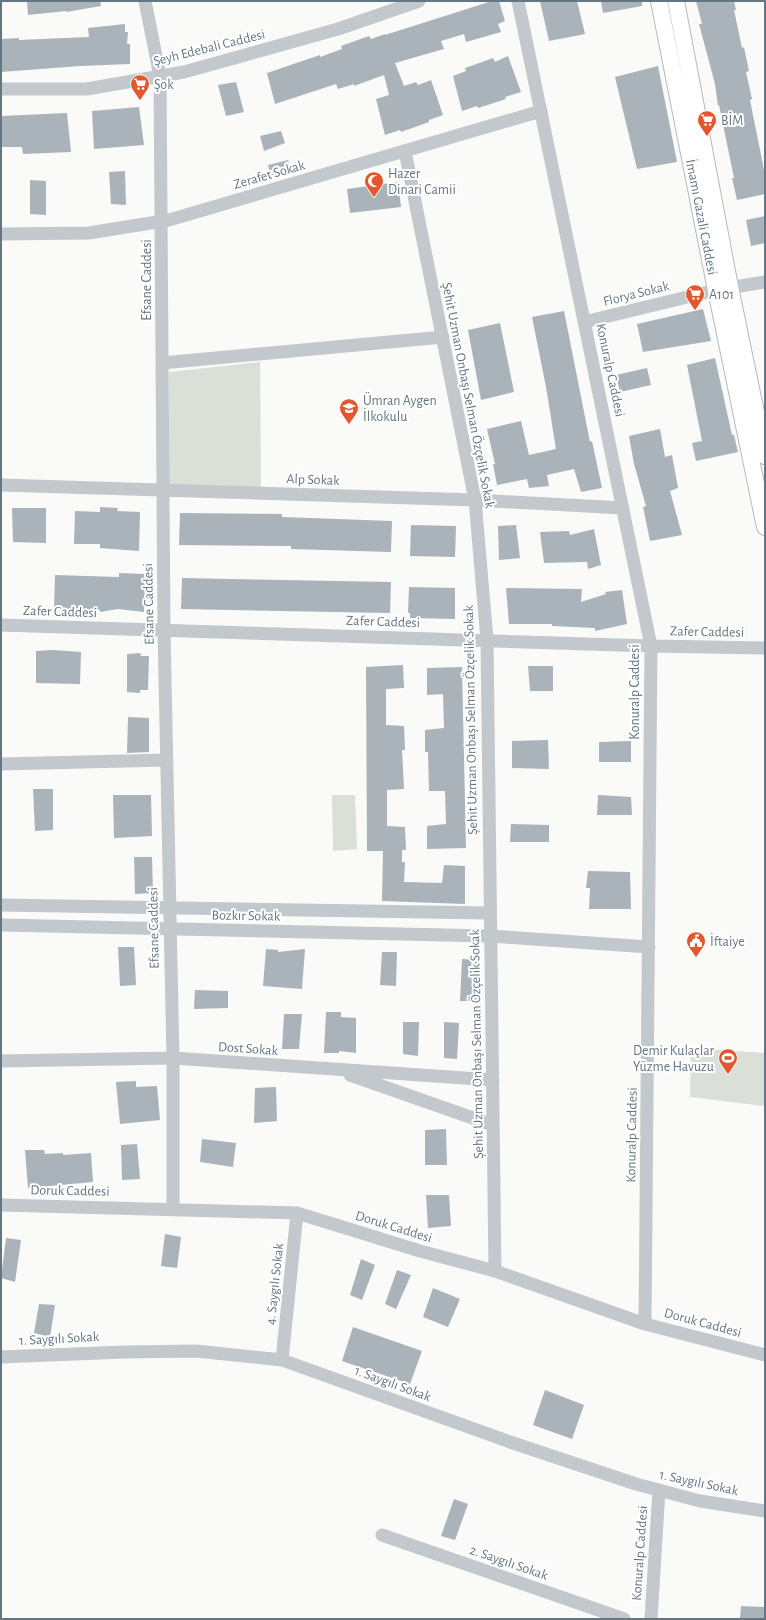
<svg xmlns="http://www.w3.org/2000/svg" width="766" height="1620" font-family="'Alegreya Sans',sans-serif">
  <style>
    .green { fill: #dadfd7 }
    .building { fill: #aab3b9 }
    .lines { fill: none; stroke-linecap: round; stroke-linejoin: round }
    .major-casing { stroke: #b5babe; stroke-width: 18 }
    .minor { stroke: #c3c8cc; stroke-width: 13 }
    .major { stroke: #fff; stroke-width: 16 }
    .labels { text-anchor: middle; stroke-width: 4; stroke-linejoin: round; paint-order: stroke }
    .street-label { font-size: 14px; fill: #657683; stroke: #fff }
    .poi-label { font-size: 14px; fill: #657683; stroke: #fff; text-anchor: start }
  </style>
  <rect width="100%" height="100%" fill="#fafaf8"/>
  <path class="green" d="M260,362L261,488L169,484V372Z
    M332,795H355L357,849L333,851Z
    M691,1048L765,1053V1106L690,1097Z"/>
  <path class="building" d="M27,1H100L101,6L66,12V11L28,15Z
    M492,1H499L505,21L498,24L501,32L466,42L464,34L441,41L444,49L395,63L404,86L416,82L418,85L431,80L443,115L429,120V122L401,132L400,130L385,135L376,99L389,95L384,75L354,86V84L338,89L336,84L275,104L267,73L320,55V57L342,49L341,46L369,36L371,39L385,34V35Z
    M540,1H577L585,34L549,41Z
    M601,1H642V6L603,13Z
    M696,1H734L736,10H734L742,48L744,47L749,71L746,72L752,99L750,100L765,175V194L737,200L732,178H734L719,105L718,106L715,84L699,24H702Z
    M125,24V32H128L127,44H130V64L80,66L1,72V39L19,38V40L89,37L88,28Z
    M508,56L521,92L505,97L506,99L478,108L477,106L462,111L453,76L466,71L465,68L482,62L493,58L495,62Z
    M658,66L677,162L637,169L615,77Z
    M236,82L244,112L226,116L218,85Z
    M139,107L144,145L94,149L92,111Z
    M67,113L71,152L23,154L22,147H1V116Z
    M281,131L285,143L264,151L260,136Z
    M288,160L291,169L271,176L268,165Z
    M125,171L126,205L111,204L109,172Z
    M30,180L46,181V215L30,214Z
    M398,182L401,207L350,213L347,189Z
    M765,216V243L751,246L746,220Z
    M703,309L711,341L643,352L637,324Z
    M564,311L590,442L592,441L602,488L581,492L574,469L547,475L549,486L529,488L527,479L497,485L493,464H495L487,429L521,421L529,455L556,449L546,387L532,317Z
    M500,323L514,392L481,400L468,330Z
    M715,358L732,435H734L738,452L696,461L692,443L702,441L687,365Z
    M647,368L651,385L620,392L616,375Z
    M660,429L665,457L672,455L678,488L670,491L682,535L650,541L643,507L646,506L634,464L629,436Z
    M100,507L118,508L117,511L140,512L139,551L100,548V544H74L75,511L100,512Z
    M12,508H46V543L13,542Z
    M180,513L282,514V517L392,521L391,552L291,549V546L179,545Z
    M411,525L456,526L455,557L410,556Z
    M516,525L520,558L499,560L498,526Z
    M594,529L601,565L588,569L587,562L544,563L540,532L569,531L570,535Z
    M119,573L145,574L144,612L118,609L100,612V610H54L55,575L119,577Z
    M182,578L391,582L390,613L181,609Z
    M409,587L455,588V619L410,618V613H408Z
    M506,588L582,589L581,602L606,594L605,592L622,590L627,624L595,631V628L552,626V624H509Z
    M53,650L81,652L80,684L36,683V651Z
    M140,653L141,656H149L148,690H140V693L127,692V654Z
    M403,665L404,688L386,689V725L404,726L405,750H402L404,789L387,790V826L405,827L406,850H402V862H405L404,882L442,883L444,865L465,866V904L382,901L383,851H367L366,667Z
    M528,666H553V691H530Z
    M462,667L466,848L427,849V826L446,824L445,791H429L428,752H425V730L444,728L443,694L427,695V668Z
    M128,717L149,718V752L127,753Z
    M548,740L549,769L512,768V741Z
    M631,741V762H599V742Z
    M33,789H53V830L35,831Z
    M113,795H151L152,836L114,838Z
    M598,795L631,797L632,815H597Z
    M511,824L549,825V842H510Z
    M134,857H152L153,893L135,894Z
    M588,871L630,872L631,909H589L590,888H586Z
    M118,947H134L136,985L120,986Z
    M266,949L278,950V952L305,949L302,989L263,986Z
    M382,952H397L396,986L380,985Z
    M462,959L480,960L478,1001H460Z
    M195,990L228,991V1008L194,1009Z
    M326,1012H341V1017L356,1018V1053L339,1051V1053H324Z
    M284,1014H302L299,1049H282Z
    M403,1022H419L418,1056L403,1054Z
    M444,1022L459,1023L457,1059L444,1058Z
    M136,1081V1087L157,1086L160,1120L120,1124L116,1082Z
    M276,1087L277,1121L254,1123L255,1088Z
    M446,1129L447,1165H425V1130Z
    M202,1139L236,1143L233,1167L200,1162Z
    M137,1144L140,1179L122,1180L121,1145Z
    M25,1150H44L45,1154L63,1153V1155L91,1153L93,1182L28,1188Z
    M426,1195H449L451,1226L428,1228Z
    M165,1234L181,1237L177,1268L161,1266Z
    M6,1238L21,1240L15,1282L1,1278Z
    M361,1259L375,1265L362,1300L350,1295Z
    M397,1270L411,1275L396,1309L385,1304Z
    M433,1288L460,1299L448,1327L423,1317Z
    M39,1304L55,1305L50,1337L34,1333Z
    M353,1327L422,1351L410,1384L342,1361Z
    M545,1390L584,1405L572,1439L533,1425Z
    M454,1499L468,1504L455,1540L441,1536Z
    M741,1606L765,1607V1619H740Z"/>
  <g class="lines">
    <defs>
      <path id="major" d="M659,1L716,290L765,527
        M676,1L730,287L765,456"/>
    </defs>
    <use href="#major" class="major-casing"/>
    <path class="minor" d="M145,1L160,76L164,630L173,1058V1208
      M518,1L651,646L645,1324
      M1,89H87L184,72L338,29L419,1
      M405,151L475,500L487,640L495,1271
      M1,234L89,233L169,220L541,111
      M584,322L716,290L765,282
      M162,363L443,337
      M1,485L475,500L623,508
      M1,625L651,646L765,648
      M1,764L167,760
      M1,905L489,913
      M1,925L490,936L649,947
      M1,1061L173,1058L493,1080
      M350,1075L493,1125
      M1,1205L297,1213L420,1251L495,1271L645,1324L765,1355
      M1,1357L125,1352L196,1351L282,1360L510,1442L636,1484L700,1501L765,1511
      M282,1360L297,1213
      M382,1535L624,1619
      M651,1619L659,1490"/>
    <use href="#major" class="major"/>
  </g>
  <defs>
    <symbol id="supermarket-pin" viewBox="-11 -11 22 30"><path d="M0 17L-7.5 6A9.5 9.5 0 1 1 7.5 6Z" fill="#e4572e" stroke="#fff"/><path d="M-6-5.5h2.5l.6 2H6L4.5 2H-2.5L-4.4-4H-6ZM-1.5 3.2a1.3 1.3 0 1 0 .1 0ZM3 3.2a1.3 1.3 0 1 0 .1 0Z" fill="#fff"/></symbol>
    <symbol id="mosque-pin" viewBox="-11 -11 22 30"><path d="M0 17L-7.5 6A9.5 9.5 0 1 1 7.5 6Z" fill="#e4572e" stroke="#fff"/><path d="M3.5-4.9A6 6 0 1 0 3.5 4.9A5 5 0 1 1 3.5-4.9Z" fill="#fff"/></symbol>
    <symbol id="school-pin" viewBox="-11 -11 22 30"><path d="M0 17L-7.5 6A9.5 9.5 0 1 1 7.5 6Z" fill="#e4572e" stroke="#fff"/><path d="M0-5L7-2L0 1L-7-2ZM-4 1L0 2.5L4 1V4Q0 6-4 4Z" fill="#fff"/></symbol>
    <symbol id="civic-pin" viewBox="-11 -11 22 30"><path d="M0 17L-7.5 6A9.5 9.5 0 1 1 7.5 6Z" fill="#e4572e" stroke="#fff"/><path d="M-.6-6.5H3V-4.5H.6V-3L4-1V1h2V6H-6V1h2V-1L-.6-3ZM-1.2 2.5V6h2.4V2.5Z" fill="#fff"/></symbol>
    <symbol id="stadium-pin" viewBox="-11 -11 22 30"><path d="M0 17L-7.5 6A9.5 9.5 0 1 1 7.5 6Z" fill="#e4572e" stroke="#fff"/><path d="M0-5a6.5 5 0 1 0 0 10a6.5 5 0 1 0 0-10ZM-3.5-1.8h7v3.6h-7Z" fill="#fff"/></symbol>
  </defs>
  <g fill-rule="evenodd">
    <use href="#supermarket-pin" x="129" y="73" width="22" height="30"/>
    <use href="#supermarket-pin" x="696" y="109" width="22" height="30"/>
    <use href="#mosque-pin" x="363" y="170" width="22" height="30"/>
    <use href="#supermarket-pin" x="684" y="283" width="22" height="30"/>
    <use href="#school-pin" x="338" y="397" width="22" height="30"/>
    <use href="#civic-pin" x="685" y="930" width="22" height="30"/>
    <use href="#stadium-pin" x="717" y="1047" width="22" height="30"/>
  </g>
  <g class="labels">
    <g class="street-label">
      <text transform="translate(209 47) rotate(-14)" y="5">Şeyh Edebali Caddesi</text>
      <text transform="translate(269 174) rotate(-16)" y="5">Zerafet Sokak</text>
      <text transform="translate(702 217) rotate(79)" y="5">İmamı Gazali Caddesi</text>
      <text transform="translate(146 280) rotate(-90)" y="5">Efsane Caddesi</text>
      <text transform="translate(636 293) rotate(-14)" y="5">Florya Sokak</text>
      <text transform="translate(611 370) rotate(78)" y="5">Konuralp Caddesi</text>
      <text transform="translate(469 395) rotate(79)" y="5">Şehit Uzman Onbaşı Selman Özçelik Sokak</text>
      <text transform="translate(313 479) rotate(2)" y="5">Alp Sokak</text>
      <text transform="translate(148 604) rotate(-91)" y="5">Efsane Caddesi</text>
      <text transform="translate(60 611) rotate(2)" y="5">Zafer Caddesi</text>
      <text transform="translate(383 621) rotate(2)" y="5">Zafer Caddesi</text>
      <text transform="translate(707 631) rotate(1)" y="5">Zafer Caddesi</text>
      <text transform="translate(634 692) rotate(-90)" y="5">Konuralp Caddesi</text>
      <text transform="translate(470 720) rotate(-91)" y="5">Şehit Uzman Onbaşı Selman Özçelik Sokak</text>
      <text transform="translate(246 915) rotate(1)" y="5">Bozkır Sokak</text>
      <text transform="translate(153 928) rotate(-91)" y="5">Efsane Caddesi</text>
      <text transform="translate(476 1044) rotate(-91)" y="5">Şehit Uzman Onbaşı Selman Özçelik Sokak</text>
      <text transform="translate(248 1048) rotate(4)" y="5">Dost Sokak</text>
      <text transform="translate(631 1135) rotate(-89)" y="5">Konuralp Caddesi</text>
      <text transform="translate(70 1190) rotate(1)" y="5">Doruk Caddesi</text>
      <text transform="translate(394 1226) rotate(17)" y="5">Doruk Caddesi</text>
      <text transform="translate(274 1284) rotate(-84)" y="5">4. Saygılı Sokak</text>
      <text transform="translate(703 1322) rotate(15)" y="5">Doruk Caddesi</text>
      <text transform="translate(59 1338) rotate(-3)" y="5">1. Saygılı Sokak</text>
      <text transform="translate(393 1383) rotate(20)" y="5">1. Saygılı Sokak</text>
      <text transform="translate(699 1482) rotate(12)" y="5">1. Saygılı Sokak</text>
      <text transform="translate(639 1553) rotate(-86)" y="5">Konuralp Caddesi</text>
      <text transform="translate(509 1562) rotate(19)" y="5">2. Saygılı Sokak</text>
    </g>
    <g class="poi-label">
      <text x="154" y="89">Şok</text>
      <text x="721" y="125">BİM</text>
      <text x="388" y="178">Hazer<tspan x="388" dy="16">Dinari Camii</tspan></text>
      <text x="709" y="299">A101</text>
      <text x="363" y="405">Ümran Aygen<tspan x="363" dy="16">İlkokulu</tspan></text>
      <text x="710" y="946">İftaiye</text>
      <text x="714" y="1055" text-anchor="end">Demir Kulaçlar<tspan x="714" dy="16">Yüzme Havuzu</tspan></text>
    </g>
  </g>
  <rect width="766" height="1620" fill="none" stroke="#657683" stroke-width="4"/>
</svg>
